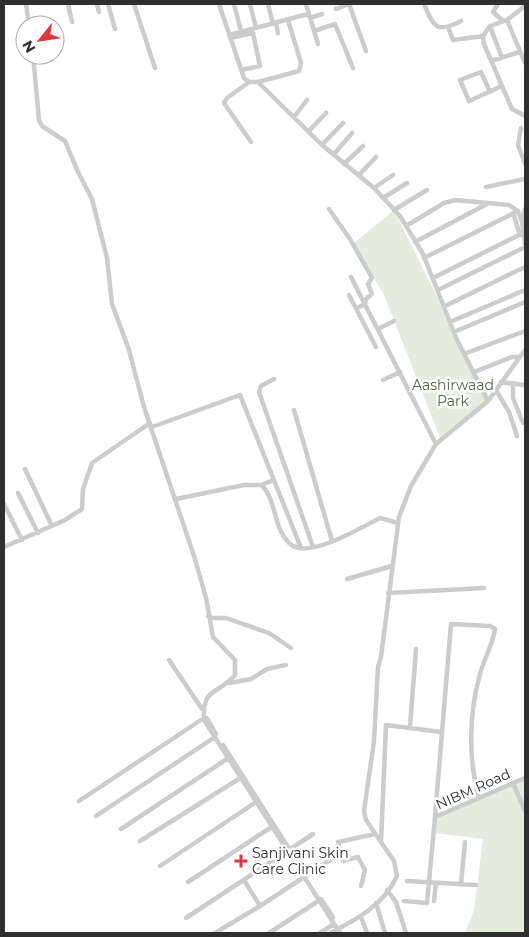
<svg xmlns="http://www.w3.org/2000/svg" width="529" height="937" font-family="Montserrat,sans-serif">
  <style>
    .green { fill: #e5ecdd }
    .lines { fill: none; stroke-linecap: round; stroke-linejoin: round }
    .minor { stroke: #ccc; stroke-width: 4.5 }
    .poi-dot { fill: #df3843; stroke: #fff; stroke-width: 2 }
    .labels { text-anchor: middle; stroke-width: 5; stroke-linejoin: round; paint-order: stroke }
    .park-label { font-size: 14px; fill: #52693e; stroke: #fff }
    .street-label { font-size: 14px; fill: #2f2f2f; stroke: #fff }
    .poi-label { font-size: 14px; fill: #2f2f2f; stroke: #fff; text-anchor: start }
  </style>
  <rect width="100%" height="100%" fill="#fff"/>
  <path class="green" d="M394,210L488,401L441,440L384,295L353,244Z
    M525,780V933H465L474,910L483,839L434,833L435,817Z"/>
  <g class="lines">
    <path class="minor" d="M26,4L29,25
      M68,4L72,22
      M97,4L99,12
      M108,4L115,29
      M134,4L155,68
      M219,4L244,78L249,82H258L322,145L374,188L400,216L423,254L457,340L488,401
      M234,4L241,31
      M250,4L256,28
      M268,4L273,24
      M306,4L318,44
      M349,4L366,51
      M424,4C434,27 436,34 461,21
      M498,4L493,12L503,21
      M336,9L349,4
      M310,18L322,14
      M507,20L525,63
      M276,23L278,33
      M490,26L483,36L484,44L512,109L525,116
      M448,27L453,40L483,36
      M314,31L335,24L353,68
      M229,35L308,14
      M230,38L253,33L260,66L241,70
      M33,55L39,120L42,126L65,141L78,172L92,199L107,258L112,304L129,350L144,407L195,559L206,598L213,637L235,660V675C218,695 202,687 204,720L340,933
      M502,58L490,26L507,20L525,6
      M491,61L520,52
      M249,82L227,98L224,103L251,142
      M258,82L299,71L301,63L288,20
      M490,92L481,72L460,80L469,101L502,86
      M294,117L307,100
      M521,128L518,145L525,164
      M309,131L326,113
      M322,145L343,123
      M334,154L352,133
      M344,164L363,146
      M359,175L376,157
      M486,187L525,179
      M374,188L393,175
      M383,198L407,183
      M329,209L350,239L372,278L368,284L372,294L366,299L365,304L357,308
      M525,209L522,222L525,244
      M394,210L427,190
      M514,216L520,235
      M406,226L444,203L455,200L509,205L518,211L522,222
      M415,242L487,204
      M424,258L518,211
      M351,277L436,444
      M433,278L523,233
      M438,290L525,247
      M349,295L376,347
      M445,306L525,267
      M450,322L525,290
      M378,329L394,321
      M454,332L525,302
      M464,354L525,331
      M474,372L512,357H520
      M274,379L261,386L259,392L313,547
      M383,380L400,372
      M501,382L525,385
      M513,384V398L523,423
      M496,390L509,412L517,436
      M294,410L332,541
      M152,427L240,395L301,548
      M25,469L52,526
      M261,485L274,480
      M18,493L38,533
      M176,499L244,485H261C271,493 274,512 278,524C280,531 286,542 293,546C313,557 362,527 380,518L398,523
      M4,504L22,540
      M4,547L65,520L82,509L83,489L92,463L150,423
      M347,579L392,566
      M388,593L484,588
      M208,616L212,618H226L269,633L291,648
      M169,660L202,709
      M230,683L251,679L267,669L286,665
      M204,718H207L216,734
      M410,727L416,649
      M223,745L291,852
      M513,783L525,811
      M79,801L204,718
      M96,816L215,737
      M435,817L451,624L490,626L495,629C493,644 484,659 480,674C469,713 468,759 479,798
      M121,829L230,757
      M140,841L242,777
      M381,842L366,820L364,811L374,741L378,667L381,657L399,517L411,486L436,444L488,401L525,350
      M160,866L256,802
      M407,881L476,885
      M188,882L273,826
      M461,884L465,842
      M361,886L365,870L358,857L343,861L338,842L375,834
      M387,890L396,902L406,933
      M321,899L333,917
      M404,901L427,903L435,817L525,778
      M434,901L436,883
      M376,903L385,933
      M260,906L339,854
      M361,917L367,933
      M186,918L313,834
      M215,933L260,906L244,880
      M269,933L320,900
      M320,933L334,924
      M330,933C356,920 384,905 397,876L394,861L381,842L386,725L441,732"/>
  </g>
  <path class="poi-dot" d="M238.5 853.5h5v5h5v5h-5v5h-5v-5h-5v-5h5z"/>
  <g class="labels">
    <g class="park-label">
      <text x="453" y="390">Aashirwaad<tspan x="453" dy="16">Park</tspan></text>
    </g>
    <g class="street-label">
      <text transform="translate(473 789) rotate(-24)" y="5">NIBM Road</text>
    </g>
    <g class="poi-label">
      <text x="252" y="858">Sanjivani Skin<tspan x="252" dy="16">Care Clinic</tspan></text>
    </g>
  </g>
  <rect width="529" height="937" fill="none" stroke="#2f2f2f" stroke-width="10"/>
  <g transform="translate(40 40) rotate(240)"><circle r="24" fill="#ffffff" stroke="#acacac"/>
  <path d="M0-4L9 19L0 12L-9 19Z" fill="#df3843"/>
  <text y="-8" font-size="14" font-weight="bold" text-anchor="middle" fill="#2f2f2f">N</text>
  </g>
</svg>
